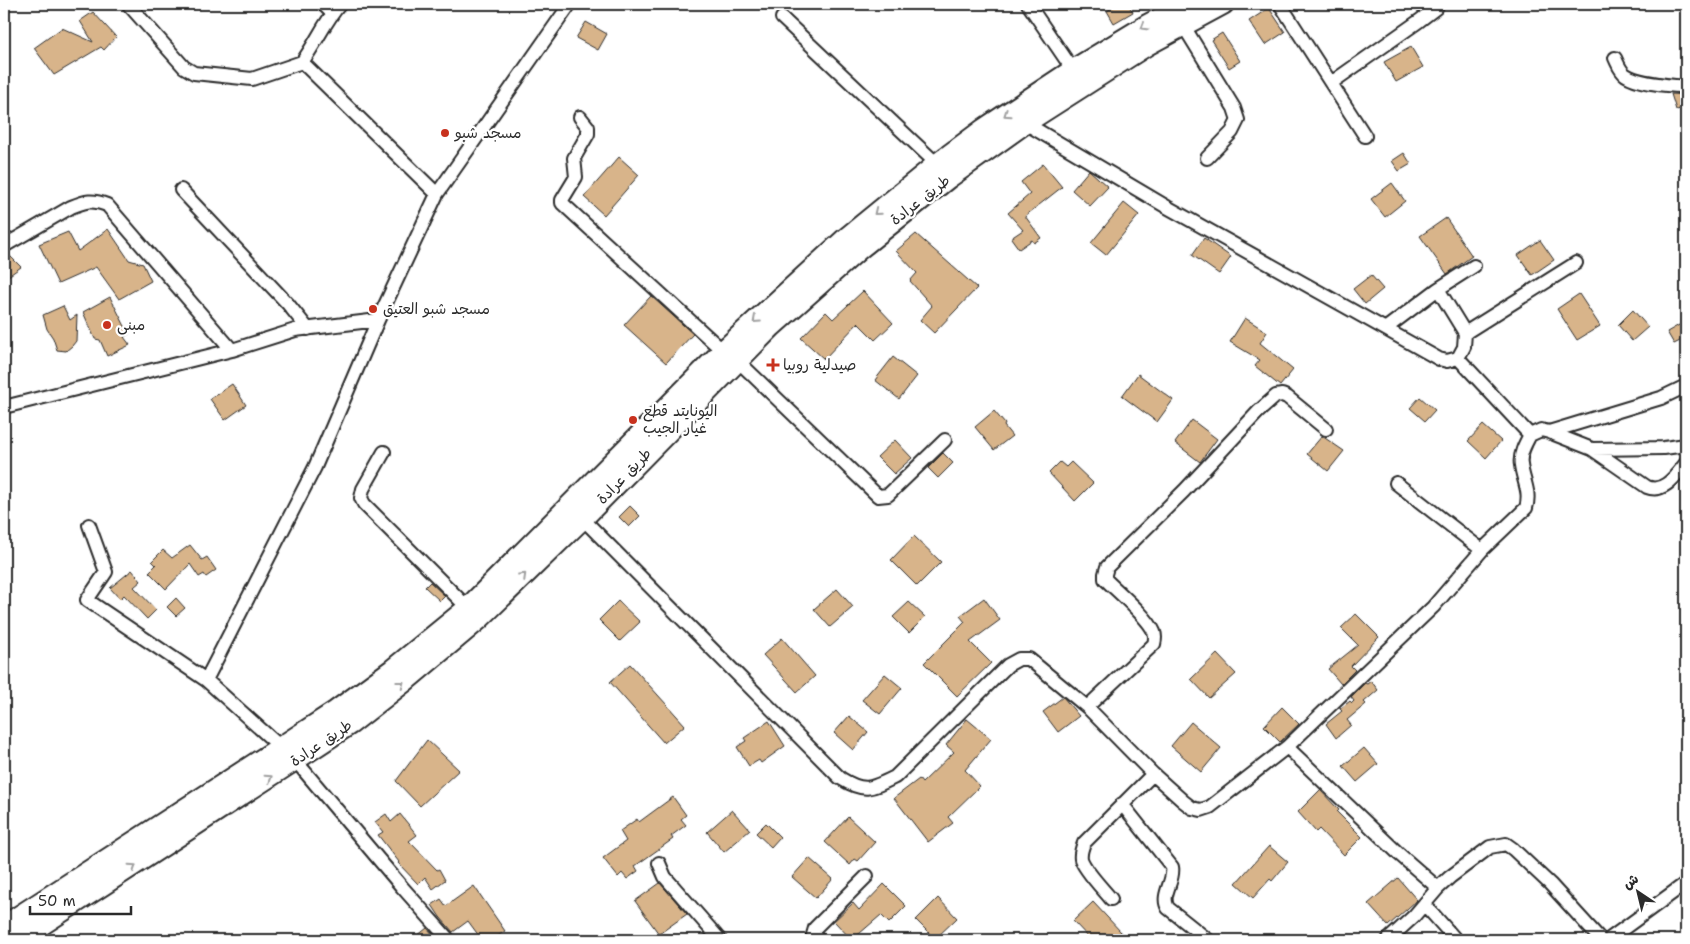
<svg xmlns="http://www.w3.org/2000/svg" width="1690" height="944" font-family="'Shantell Sans','Playpen Sans Arabic',sans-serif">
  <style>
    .building { fill: #d8b48a; stroke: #2b2b2b }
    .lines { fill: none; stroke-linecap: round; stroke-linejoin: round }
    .street-casing { stroke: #2b2b2b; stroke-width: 16 }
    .primary-casing { stroke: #2b2b2b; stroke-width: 24 }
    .street { stroke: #fff; stroke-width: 12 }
    .primary { stroke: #fff; stroke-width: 20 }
    .oneway { stroke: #a0a0a0 }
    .poi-dot { fill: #c8321e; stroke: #fff; stroke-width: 2 }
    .labels { text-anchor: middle; stroke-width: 4.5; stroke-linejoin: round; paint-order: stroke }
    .poi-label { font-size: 15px; fill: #2b2b2b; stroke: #fff; text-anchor: start }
    .street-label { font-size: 15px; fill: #2b2b2b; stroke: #fff }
  </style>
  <rect width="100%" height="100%" fill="#fff"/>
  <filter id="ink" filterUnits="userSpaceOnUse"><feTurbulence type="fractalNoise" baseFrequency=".02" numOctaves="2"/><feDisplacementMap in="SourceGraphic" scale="10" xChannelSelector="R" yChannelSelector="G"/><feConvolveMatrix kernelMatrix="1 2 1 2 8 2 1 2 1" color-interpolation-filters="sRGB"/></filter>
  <g filter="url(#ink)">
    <path class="building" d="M1118,4H1128L1133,12L1114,23L1107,11Z
      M1269,8L1285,32L1265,45L1249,21Z
      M93,12L116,37L104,50L101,47L54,75L34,48L62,28L93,42L80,21Z
      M586,22L607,34L598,50L576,38Z
      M1222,33L1240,61L1229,68L1211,40Z
      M1411,47L1423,67L1396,82L1384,62Z
      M1671,94L1686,95V108L1676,110Z
      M1404,153L1411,164L1399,171L1392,161Z
      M619,157L639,175L604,215L584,197Z
      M1043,164L1062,187L1025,216L1041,238L1034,243L1032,240L1019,249L1011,238L1023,230L1008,213L1030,194L1021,182Z
      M1089,170L1108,187L1090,206L1072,190Z
      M1392,183L1405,201L1385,217L1371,199Z
      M1124,203L1139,215L1106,255L1091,243Z
      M1446,218L1472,256L1447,274L1420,236Z
      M108,229L129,260L143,264L151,281L119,299L96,267L58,284L39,244L68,232L78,251Z
      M916,234L977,288L934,333L920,320L932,306L910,281L917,273L896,251Z
      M1204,238L1231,257L1219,274L1192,255Z
      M1540,240L1554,260L1532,275L1518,255Z
      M7,253L21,267L4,279V254Z
      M1371,275L1383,289L1365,304L1353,289Z
      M863,291L893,323L875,340L858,323L824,359L801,338L826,312L833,319Z
      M1579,294L1600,326L1577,340L1557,309Z
      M651,296L693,334L666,363L624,325Z
      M110,297L129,334L124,337L130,345L107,356L100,340L95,339L83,312Z
      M63,306L70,320L77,315L76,341L72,346L66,351L57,350L53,338L47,329L43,315Z
      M1633,310L1648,327L1632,341L1618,325Z
      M1245,318L1267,332L1260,343L1293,370L1280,386L1255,366L1260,360L1230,342Z
      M1686,321V338L1674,344L1667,332Z
      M893,357L917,376L899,399L875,380Z
      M1138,374L1173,400L1157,422L1122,396Z
      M232,384L246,405L225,420L210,399Z
      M1420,397L1435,410L1425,421L1410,408Z
      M994,411L1005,424L1004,426L1012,436L994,450L975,427Z
      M1192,420L1217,439L1200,462L1175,443Z
      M1483,425L1501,441L1486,458L1468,441Z
      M1322,436L1344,451L1328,471L1307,454Z
      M895,440L912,458L894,474L877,457Z
      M943,453L953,463L938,478L928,468Z
      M1060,462L1066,467L1071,462L1093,483L1075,501L1049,473Z
      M630,506L640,516L629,527L619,517Z
      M914,536L941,562L917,586L891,560Z
      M190,545L202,560L207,557L216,570L206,577L204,574L199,577L190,564L166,589L149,572L156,565L152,561L163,550L172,558Z
      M132,570L141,581L134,587L156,610L147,619L124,595L120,599L110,588Z
      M430,582L445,596L440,601L425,587Z
      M837,589L853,607L830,627L814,609Z
      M176,598L185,608L176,616L167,607Z
      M984,598L1000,620L970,642L991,663L957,696L924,663L965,622L960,616Z
      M618,601L640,622L620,641L599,620Z
      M909,602L925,617L909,633L893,617Z
      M1356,614L1379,637L1351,666L1355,670L1341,684L1328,669L1358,645L1341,628Z
      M782,638L815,676L797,692L763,655Z
      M1217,654L1236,674L1209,698L1191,679Z
      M630,664L685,725L664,743L610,682Z
      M885,674L902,688L880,714L862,700Z
      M1371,681L1378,690L1364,702L1366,704L1347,720L1351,725L1336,738L1326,724L1342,711L1340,709L1350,701L1352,703L1354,701L1351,697L1365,683L1367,684Z
      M1063,697L1079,716L1058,732L1043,712Z
      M1282,707L1299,724L1280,742L1264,726Z
      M849,716L868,732L853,750L834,733Z
      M967,719L991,739L965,770L980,786L948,817L953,823L928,842L894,798L919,779L922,783L954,752L946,745Z
      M769,721L785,746L761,763L759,760L749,766L737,747L746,741L744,738Z
      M1191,722L1221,748L1201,772L1171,746Z
      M427,740L459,770L420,806L396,781Z
      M1364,748L1378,764L1357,782L1343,766Z
      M1320,790L1339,810L1337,812L1362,837L1344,855L1319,829L1316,832L1298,812Z
      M673,797L686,815L681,819L686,825L671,836L673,839L635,866L638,871L627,879L622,873L618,877L603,858L626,841L620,831L637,819L639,822Z
      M732,810L750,830L724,852L707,832Z
      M386,814L391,822L400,814L417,835L409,841L437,870L439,869L445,880L433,889L425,877L418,884L398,863L399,862L378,835L383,832L375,822Z
      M848,817L875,842L858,861L855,859L850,865L825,842Z
      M766,823L780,837L771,847L756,833Z
      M1269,846L1288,862L1272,881L1270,879L1253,898L1236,883Z
      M809,858L833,879L816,898L792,877Z
      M1398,878L1417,900L1388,926L1368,904Z
      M660,883L687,914L659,934L635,901Z
      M884,884L906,906L889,923L881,915L852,940L834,921L853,903L859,910Z
      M474,886L505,931L492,940H482L468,921L453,932L440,917L432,905L441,899L446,906Z
      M938,898L957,918L935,939L916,920Z
      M1093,902L1121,932L1112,940H1091L1073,921Z
      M427,928L438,940H412Z"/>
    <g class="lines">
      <defs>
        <path id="street" d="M128,4L184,67L194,73L252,79L302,62
          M323,4L332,13
          M340,4C325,21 316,43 302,62L437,194
          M1028,4L1073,70
          M1280,4L1365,136
          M782,18L937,164
          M1183,25L1234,108L1238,120L1232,132L1207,158
          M1615,58C1618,64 1620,71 1626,75C1640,84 1670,85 1686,87
          M1331,83L1419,21L1436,8L1438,4
          M580,117L588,127V134L574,158L576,177L562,200V203L723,351
          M1025,123L1167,207L1439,359L1447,361L1458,358L1530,435L1541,430L1549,432L1592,449L1647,487C1664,494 1676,475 1686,463
          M181,190L288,304L308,329
          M4,246L71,207C86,201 92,199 107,205L232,350
          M1438,289L1465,333L1464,347L1458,358
          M1385,329L1438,289L1474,266
          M1465,333L1576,263
          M738,361L878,496L888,495L945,440
          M4,407L232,350L295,330L378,320
          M1549,432L1661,398L1686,386
          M1592,449L1664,448L1686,445
          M384,452L363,489L361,498L364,504L468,608
          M1396,483L1482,550
          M578,514L840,778C864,793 871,789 895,777L1008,665L1019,659H1029L1087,707L1153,774L1183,801L1192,808L1201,810L1210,807L1287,747L1399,854L1438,888
          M89,525L106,572L87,600L206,680L295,760L402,887L449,940
          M206,680L315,467L378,320L437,194L570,4
          M1087,707L1154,644C1155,640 1156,637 1154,632C1148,617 1118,592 1105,579V574L1107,567L1184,491L1258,412L1276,396L1282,395L1287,397L1326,429
          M1287,747L1433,607L1482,550L1526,508C1531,492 1523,481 1521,465C1519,455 1525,444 1530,435
          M1122,804L1172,867C1175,881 1160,895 1168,908L1208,940
          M659,863L665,877L720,940
          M1111,899C1103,889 1085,871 1081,859C1080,853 1082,848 1084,843L1153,774
          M1425,905L1456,940
          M819,940L813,935L815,928L867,876
          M1388,940L1414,916L1438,888L1450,877L1490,847L1506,844L1513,849L1550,884L1601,940
          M1608,940L1686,883"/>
        <path id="primary" d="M4,926L281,747L336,711L392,670L468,608L723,351L844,240L937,164L984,129L1073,70L1149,24L1187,4
          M18,940L295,760L350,724L405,681L479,619L583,518L771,327L859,249L948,178L1025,123L1147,45L1223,4"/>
      </defs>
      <use href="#street" class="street-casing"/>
      <use href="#primary" class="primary-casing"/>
      <use href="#street" class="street"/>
      <use href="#primary" class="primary"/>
    </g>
    <defs><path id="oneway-chevron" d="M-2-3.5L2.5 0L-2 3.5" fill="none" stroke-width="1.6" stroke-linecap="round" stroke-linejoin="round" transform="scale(1.25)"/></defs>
    <g class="oneway">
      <use href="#oneway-chevron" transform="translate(1144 27) rotate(150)"/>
      <use href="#oneway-chevron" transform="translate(1007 114) rotate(146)"/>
      <use href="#oneway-chevron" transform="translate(877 212) rotate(141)"/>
      <use href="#oneway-chevron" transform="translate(756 320) rotate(138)"/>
      <use href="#oneway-chevron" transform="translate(523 576) rotate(-44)"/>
      <use href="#oneway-chevron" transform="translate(401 684) rotate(-38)"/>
      <use href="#oneway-chevron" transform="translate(269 778) rotate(-33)"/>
      <use href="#oneway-chevron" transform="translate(133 867) rotate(-33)"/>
    </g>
  </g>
  <g class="poi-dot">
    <circle cx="445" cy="133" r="5"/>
    <circle cx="373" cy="309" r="5"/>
    <circle cx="107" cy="325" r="5"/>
    <path d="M770.5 357.5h5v5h5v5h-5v5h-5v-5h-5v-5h5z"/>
    <circle cx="633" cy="420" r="5"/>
  </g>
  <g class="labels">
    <g class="poi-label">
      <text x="455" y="138">مسجد شبو</text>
      <text x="383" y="314">مسجد شبو العتيق</text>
      <text x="117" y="330">مبنى</text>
      <text x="783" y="370">صيدلية روبيا</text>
      <text x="643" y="416">اليونايتد قطع<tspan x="643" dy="17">غيار الجيب</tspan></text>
    </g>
    <g class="street-label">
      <text transform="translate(920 200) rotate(-38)" y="5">طريق عرادة</text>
      <text transform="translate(624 476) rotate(-46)" y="5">طريق عرادة</text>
      <text transform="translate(321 743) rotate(-34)" y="5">طريق عرادة</text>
    </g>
  </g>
  <rect width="1690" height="944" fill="none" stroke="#fff" stroke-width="20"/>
  <rect x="10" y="10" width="1670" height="924" fill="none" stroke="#2b2b2b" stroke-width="2" filter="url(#ink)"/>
  <g transform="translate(1638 892) rotate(325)" stroke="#ffffff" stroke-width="4" paint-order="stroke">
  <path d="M0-4L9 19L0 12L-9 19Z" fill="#2b2b2b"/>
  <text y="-8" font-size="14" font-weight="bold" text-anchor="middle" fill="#2b2b2b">ش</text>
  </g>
  <path d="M30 906v8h101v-8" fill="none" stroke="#2b2b2b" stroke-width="2.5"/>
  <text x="38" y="906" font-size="15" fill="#2b2b2b" stroke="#ffffff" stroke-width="4" paint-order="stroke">50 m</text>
</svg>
